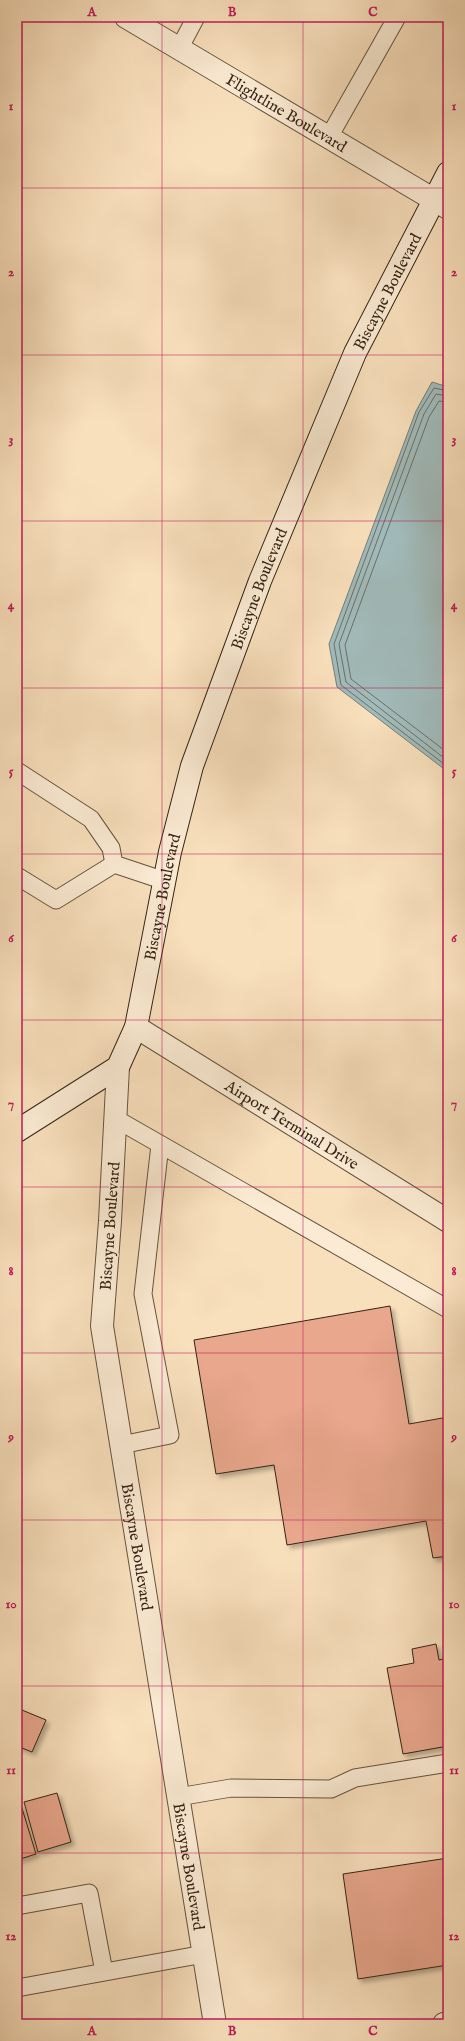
<svg xmlns="http://www.w3.org/2000/svg" width="465" height="2041" font-family="'IM FELL English',serif">
  <style>
    .water { fill: #a1bbbb; stroke: #767f79 }
    .lines { fill: none; stroke-linecap: round; stroke-linejoin: round }
    .shore { stroke: #6b7068; stroke-width: 1 }
    .building { fill: #e9a78d; stroke: #352415; filter: url(#shadow) }
    .lane-casing { stroke: #66533f; stroke-width: 19 }
    .street-casing { stroke: #66533f; stroke-width: 24 }
    .secondary-casing { stroke: #352415; stroke-width: 24 }
    .lane { stroke: #fbebd4; stroke-width: 17 }
    .street { stroke: #fbebd4; stroke-width: 22 }
    .secondary { stroke: #fbebd4; stroke-width: 22 }
    .grid { fill: none; stroke: #c2185b; stroke-width: 1; stroke-opacity: 0.55 }
    .labels { text-anchor: middle; stroke-width: 3; stroke-linejoin: round; paint-order: stroke }
    .street-label { font-size: 16px; fill: #352415; stroke: #fbebd4 }
    .neatline { fill: none; stroke: #c2185b; stroke-width: 1.5 }
    .grid-label { font-size: 13px; text-anchor: middle; font-weight: bold; fill: #c2185b }
  </style>
  <defs>
    <filter id="shadow"><feDropShadow dx="3.5" dy="3.5" stdDeviation="2" flood-color="#0004"/></filter>
  </defs>
  <rect width="100%" height="100%" fill="#f9e0bd"/>
  <filter id="stains"><feTurbulence type="fractalNoise" baseFrequency=".005" numOctaves="4"/><feColorMatrix values="0 0 0 0 .2 0 0 0 0 .09 0 0 0 0 .02 0 0 0 .5 -.17"/></filter>
  <radialGradient id="worn" r=".72"><stop offset=".6" stop-color="#630" stop-opacity="0"/><stop offset="1" stop-color="#630" stop-opacity=".3"/></radialGradient>
  <path class="water" d="M432,382L448,387V772L337,687L329,644L416,411Z"/>
  <g class="lines">
    <path class="shore" d="M448,391L434,388L419,412L334,644L341,685L448,767
      M448,396L436,394L424,414L339,644L346,682L448,761
      M448,402L439,401L429,417L345,645L351,679L448,753"/>
  </g>
  <path class="building" d="M390,1306L409,1424L448,1417V1556L433,1558L426,1521L287,1545L274,1465L216,1474L194,1340Z
    M436,1644L439,1660L448,1658V1746L403,1754L387,1668L414,1663L412,1649Z
    M17,1708L46,1720L32,1752L17,1746Z
    M57,1793L71,1842L38,1852L24,1802Z
    M21,1805L36,1854L17,1860V1806Z
    M448,1858V1965L358,1979L343,1874Z"/>
  <g class="lines">
    <defs>
      <path id="lane" d="M179,49L196,17
        M329,137L397,17
        M17,771L91,819L111,848L114,864
        M114,864L165,881
        M17,876L56,900L114,864
        M116,1119L448,1309
        M121,1445L170,1435L143,1294L160,1145
        M178,1797L231,1788L331,1789L355,1778L448,1763
        M17,1906L89,1893L104,1972
        M17,1988L204,1954"/>
      <g id="street">
        <path id="s1" d="M126,17L448,208"/>
        <path id="s2" d="M136,1027L448,1221"/>
        <path id="s3" d="M118,1067L110,1221L102,1326L215,2024"/>
        <path d="M444,2024L448,2023"/>
      </g>
      <g id="secondary">
        <path id="s4" d="M17,1131L118,1067L136,1027L170,852L192,766L260,581L355,353L448,173"/>
      </g>
    </defs>
    <use href="#lane" class="lane-casing"/>
    <use href="#street" class="street-casing"/>
    <use href="#secondary" class="secondary-casing"/>
    <use href="#lane" class="lane"/>
    <use href="#street" class="street"/>
    <use href="#secondary" class="secondary"/>
  </g>
  <path class="grid" d="M162,17V2024M303,17V2024M17,188H448M17,355H448M17,521H448M17,688H448M17,854H448M17,1020H448M17,1187H448M17,1353H448M17,1520H448M17,1686H448M17,1853H448"/>
  <g class="labels">
    <g class="street-label">
      <text dy="6" stroke="none"><textPath href="#s1" startOffset="187">Flightline Boulevard</textPath></text>
      <text dy="6" stroke="none"><textPath href="#s4" startOffset="944">Biscayne Boulevard</textPath></text>
      <text dy="6" stroke="none"><textPath href="#s4" startOffset="620">Biscayne Boulevard</textPath></text>
      <text dy="6" stroke="none"><textPath href="#s4" startOffset="296">Biscayne Boulevard</textPath></text>
      <text dy="6" stroke="none"><textPath href="#s2" startOffset="184">Airport Terminal Drive</textPath></text>
      <text transform="translate(109 1226) rotate(-86)" y="6">Biscayne Boulevard</text>
      <text dy="6" stroke="none"><textPath href="#s3" startOffset="483">Biscayne Boulevard</textPath></text>
      <text dy="6" stroke="none"><textPath href="#s3" startOffset="807">Biscayne Boulevard</textPath></text>
    </g>
  </g>
  <rect width="465" height="2041" fill="none" stroke="#f9e0bd" stroke-width="44"/>
  <rect x="22" y="22" width="421" height="1997" class="neatline"/>
  <g class="grid-label">
    <text x="92" y="16">A</text>
    <text x="232" y="16">B</text>
    <text x="373" y="16">C</text>
    <text x="11" y="110">1</text>
    <text x="454" y="110">1</text>
    <text x="11" y="276">2</text>
    <text x="454" y="276">2</text>
    <text x="11" y="443">3</text>
    <text x="454" y="443">3</text>
    <text x="11" y="609">4</text>
    <text x="454" y="609">4</text>
    <text x="11" y="775">5</text>
    <text x="454" y="775">5</text>
    <text x="11" y="942">6</text>
    <text x="454" y="942">6</text>
    <text x="11" y="1108">7</text>
    <text x="454" y="1108">7</text>
    <text x="11" y="1275">8</text>
    <text x="454" y="1275">8</text>
    <text x="11" y="1441">9</text>
    <text x="454" y="1441">9</text>
    <text x="11" y="1608">10</text>
    <text x="454" y="1608">10</text>
    <text x="11" y="1774">11</text>
    <text x="454" y="1774">11</text>
    <text x="11" y="1940">12</text>
    <text x="454" y="1940">12</text>
    <text x="92" y="2035">A</text>
    <text x="232" y="2035">B</text>
    <text x="373" y="2035">C</text>
  </g>
  <rect width="100%" height="100%" filter="url(#stains)"/>
  <rect width="100%" height="100%" fill="url(#worn)"/>
</svg>
